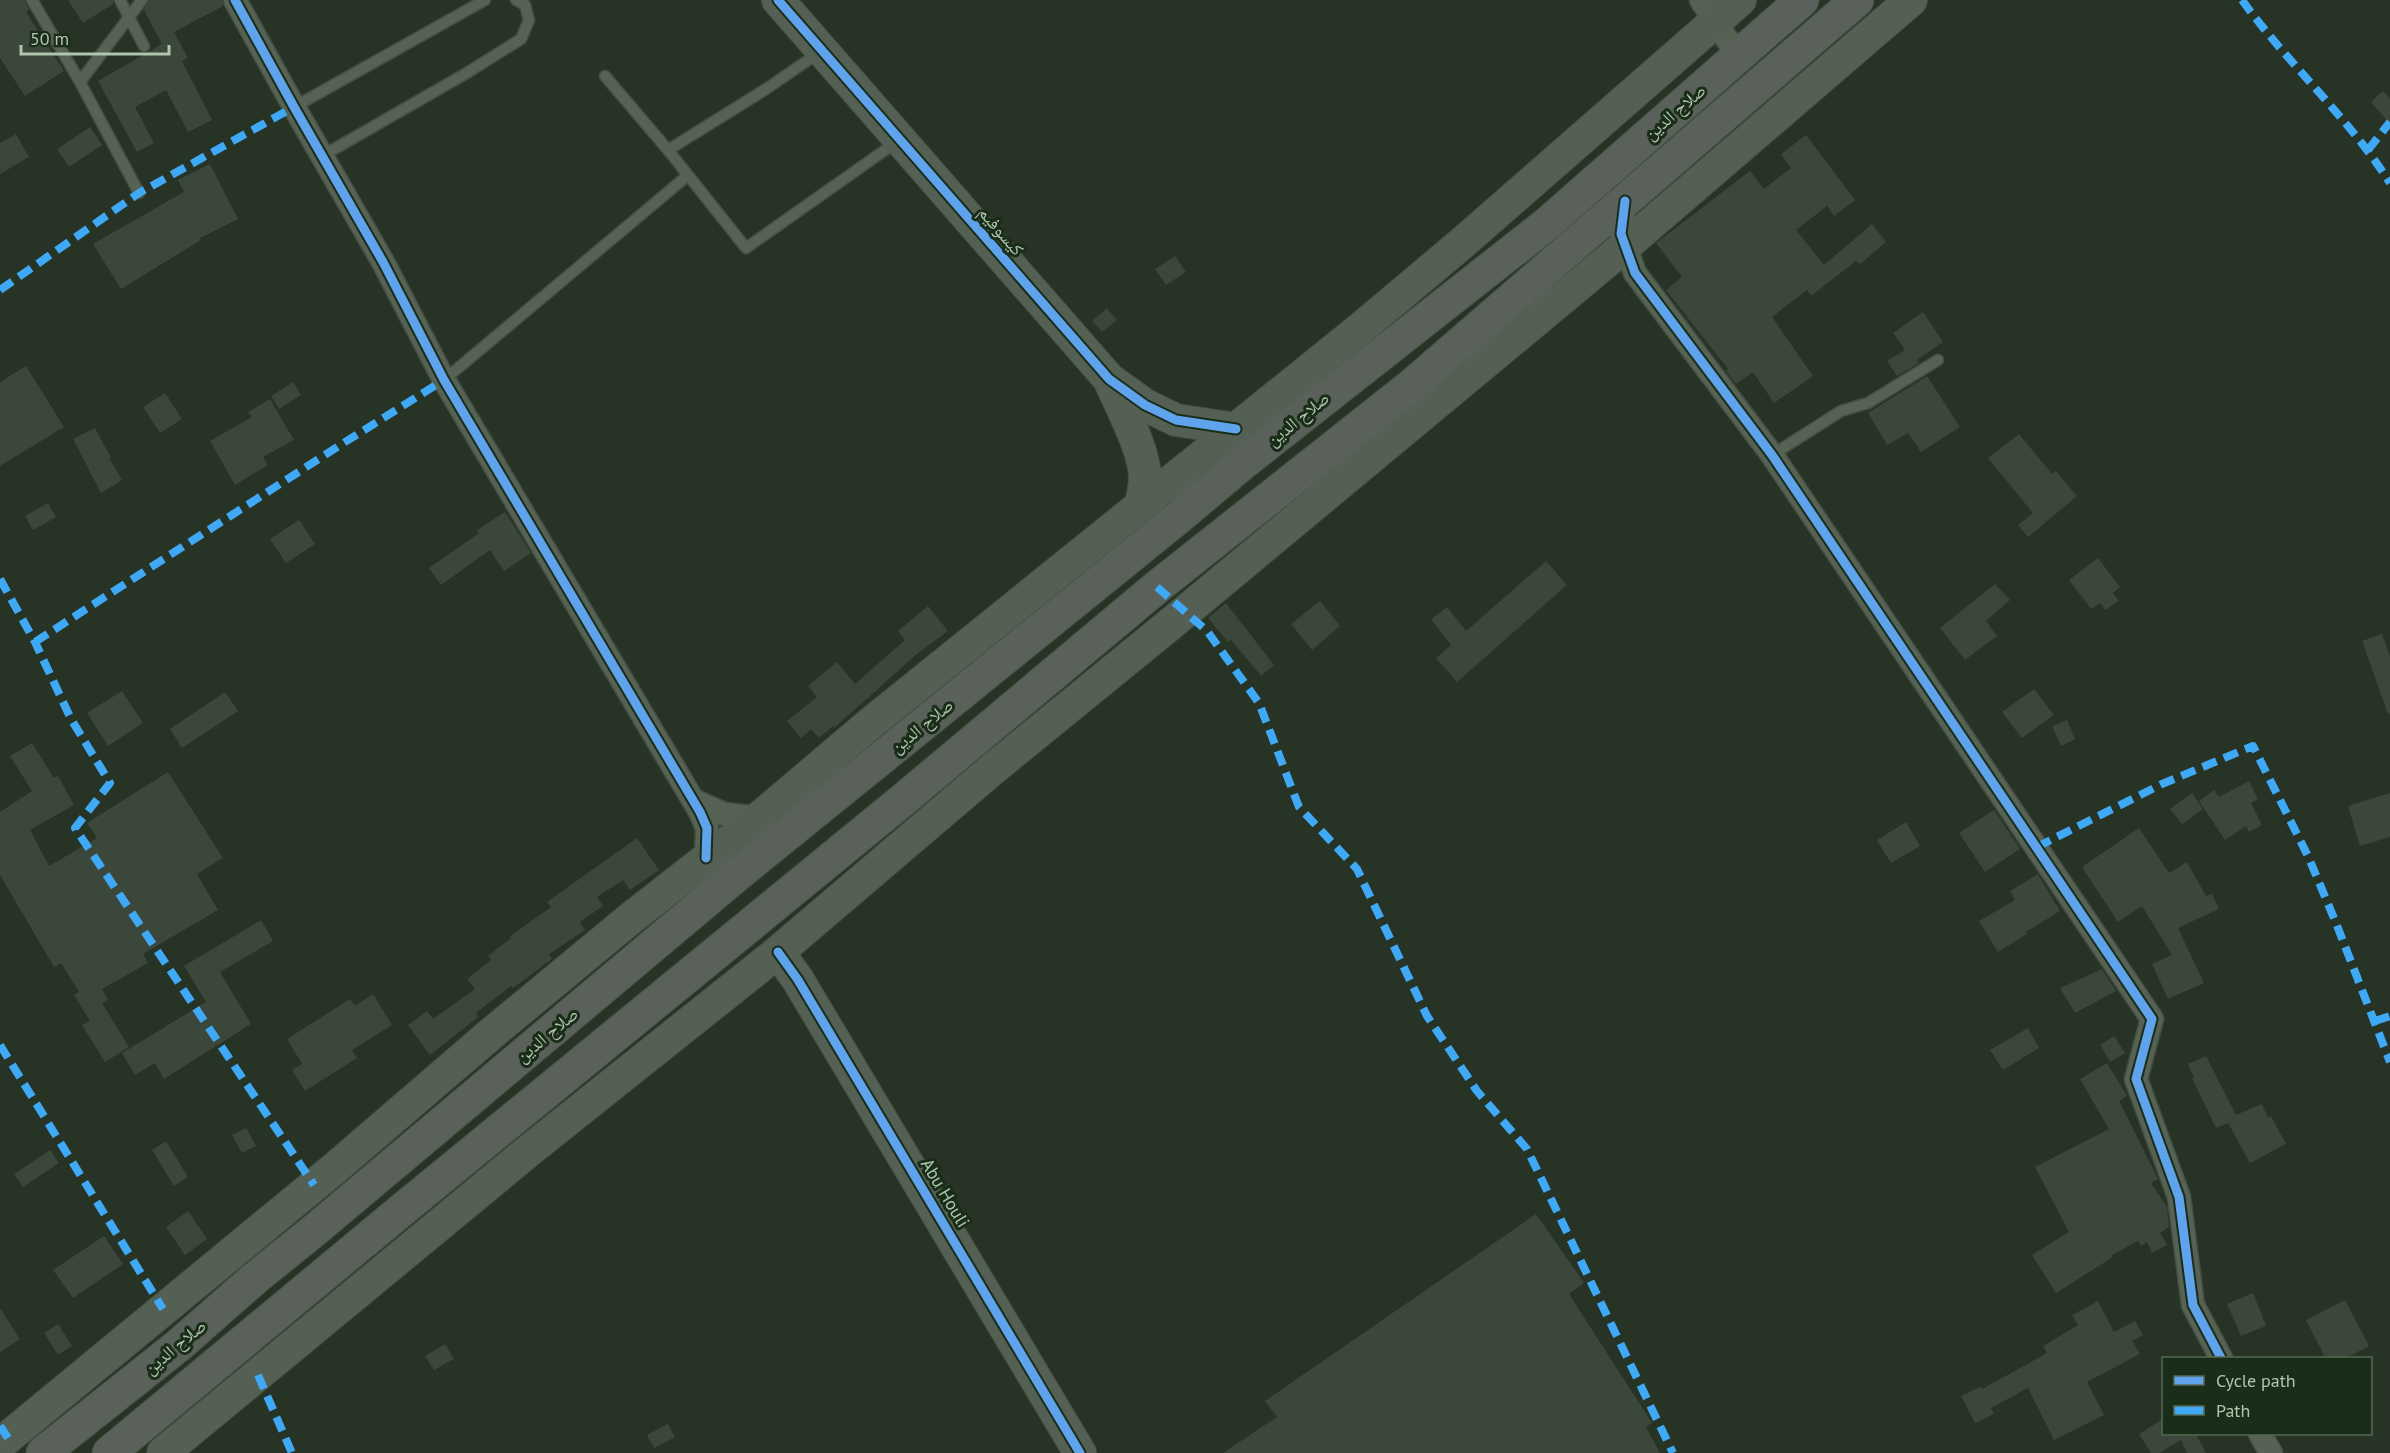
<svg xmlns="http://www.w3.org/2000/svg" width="2390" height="1453" font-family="'PT Sans','Noto Naskh Arabic',sans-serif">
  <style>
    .building { fill: #3b473a }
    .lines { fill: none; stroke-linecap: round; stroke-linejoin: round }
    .lane-casing { stroke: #444e42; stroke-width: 13 }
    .street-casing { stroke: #444e42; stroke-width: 25 }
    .secondary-casing { stroke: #444e42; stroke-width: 34 }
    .highway-casing { stroke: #424f41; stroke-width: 35 }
    .lane { stroke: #566254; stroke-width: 10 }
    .street { stroke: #566254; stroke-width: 22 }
    .secondary { stroke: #546053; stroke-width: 32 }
    .highway { stroke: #5a605a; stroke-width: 33 }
    .quiet { stroke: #3fa9f5; stroke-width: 8; stroke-dasharray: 15 8; stroke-linecap: butt }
    .cycleway-casing { stroke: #1a2d18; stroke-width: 13 }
    .cycleway { stroke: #60a3ed; stroke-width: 9 }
    .labels { text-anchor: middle; stroke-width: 6; stroke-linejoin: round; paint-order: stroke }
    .street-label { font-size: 18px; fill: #aec6ad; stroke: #1a2d18 }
  </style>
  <rect width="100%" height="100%" fill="#263325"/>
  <path class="building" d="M0,0H25L29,10L26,12L64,71L25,96L0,58Z
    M68,0H113V4L83,23Z
    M149,0H222L223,6L174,32L188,58L182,61L212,120L188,132L166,90L135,107L154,143L137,152L98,81L162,44L144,10Z
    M2383,91L2390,99V124L2371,102Z
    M90,127L102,145L69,167L57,149Z
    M16,134L29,157L0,174V143Z
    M1806,135L1855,200L1834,216L1827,206L1796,230L1824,265L1872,224L1886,242L1860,264L1856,261L1811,296L1807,290L1772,317L1813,376L1774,403L1753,372L1736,384L1726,371L1728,369L1666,290L1682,277L1656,243L1750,171L1764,189L1791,168L1781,154Z
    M210,164L238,219L200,238L201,240L121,289L93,244L184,192L178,180Z
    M1175,256L1186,272L1166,285L1155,269Z
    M1107,308L1117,320L1102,332L1092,321Z
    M1923,312L1943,342L1917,360L1919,363L1897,376L1887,361L1905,350L1893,333Z
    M26,366L64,427L0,466V382Z
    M1927,376L1960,427L1921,452L1908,433L1887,445L1868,413Z
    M293,382L301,395L279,409L271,396Z
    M165,393L182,419L160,433L143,407Z
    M270,399L294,440L263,457L268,465L235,485L210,441L252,417L248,412Z
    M95,428L111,458H109L122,480L101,493L73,439Z
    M2019,434L2052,474L2056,471L2077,496L2028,537L2018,525L2033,513L1988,458Z
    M48,503L56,517L33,530L25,516Z
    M505,512L531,553L504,571L490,550L441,585L429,568L479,533L477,530Z
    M299,520L315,544L286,563L270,539Z
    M2098,558L2120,587L2113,593L2119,601L2105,610L2100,603L2091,609L2069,580Z
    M1546,561L1567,585L1457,682L1436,658L1451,645L1431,619L1447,607L1466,631Z
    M1995,584L2010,600L1986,621L1997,636L1965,660L1940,628Z
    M1320,601L1340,626L1312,650L1291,624Z
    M1226,603L1274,665L1261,676L1231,640L1228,642L1208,618Z
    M928,606L948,631L917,654L834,728L833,726L819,738L811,729L801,738L787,721L817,697L808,686L837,662L855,684L905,640L898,631Z
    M2382,634L2390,656V714H2388L2362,641Z
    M2034,689L2054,715L2022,738L2002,712Z
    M122,691L143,723L108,746L87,713Z
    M225,692L238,711L182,748L170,729Z
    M2067,720L2075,739L2061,746L2052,726Z
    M32,743L54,778L58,776L74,805L30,830L49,866L97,838L87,823L168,772L223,858L197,874L218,910L143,954L148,963L102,989L108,1000L102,1003L129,1047L105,1062L82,1025L90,1021L74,995L79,992L61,963L54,967L0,875V812L32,791L10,756Z
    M2249,781L2258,799L2251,803L2262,825L2249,832L2246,826L2225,840L2199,801L2214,790L2219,797Z
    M2192,793L2203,809L2182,824L2170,809Z
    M2390,793V837L2360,846L2348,806Z
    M1994,810L2020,849L1985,872L1959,833Z
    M1906,822L1920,846L1891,863L1877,840Z
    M2139,828L2169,873L2187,862L2206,896L2212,894L2219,909L2178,928L2204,983L2168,999L2152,964L2172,955L2142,906L2118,922L2082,867Z
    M637,838L659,870L630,890L623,880L597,897L603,906L580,922L585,930L549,954L552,959L513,988L511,986L476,1013L478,1017L430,1055L408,1025L427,1011L433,1019L475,989L467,979L491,960L488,956L511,938L510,936L551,907L547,902Z
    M2038,874L2060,911L2026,932L2027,934L1998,952L1979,921L2015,900L2010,891Z
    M261,920L273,941L220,972L251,1024L164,1079L155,1063L135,1075L122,1053L206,1002L184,966Z
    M2102,969L2116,991L2075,1013L2060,988Z
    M373,994L392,1025L352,1050L357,1058L305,1091L292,1070L302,1064L287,1039L350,999L355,1006Z
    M2028,1028L2039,1048L2003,1070L1990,1050Z
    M2114,1036L2125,1053L2110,1062L2100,1045Z
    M2206,1056L2236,1115L2262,1104L2268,1118L2271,1116L2286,1144L2250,1163L2228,1123L2216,1128L2192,1078H2194L2188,1064Z
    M2107,1063L2127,1096L2119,1101L2158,1179L2151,1183L2167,1207L2169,1227L2160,1233L2167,1245L2152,1253L2147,1242L2141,1246L2138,1241L2112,1255L2113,1257L2056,1293L2032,1255L2069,1232L2035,1167L2109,1129L2080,1079Z
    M246,1128L256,1146L242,1153L232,1135Z
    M166,1141L188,1177L174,1186L152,1150Z
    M50,1150L59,1163L23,1187L14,1174Z
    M188,1211L207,1239L185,1255L166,1227Z
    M1536,1214L1584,1283L1569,1294L1652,1423L1646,1427L1660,1453H1223L1277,1417L1265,1401Z
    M104,1236L123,1264L73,1298L53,1270Z
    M2253,1293L2266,1326L2241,1336L2227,1304Z
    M2345,1300L2369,1346L2344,1359H2326L2306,1320Z
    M2098,1301L2114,1332L2135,1321L2143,1335L2132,1341L2140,1354L2087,1382L2104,1415L2054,1440L2028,1388L1991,1408L1994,1414L1975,1423L1961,1396L1980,1387L1982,1389L2047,1353L2043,1346L2078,1325L2072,1315Z
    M0,1308L20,1339L0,1352Z
    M58,1324L72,1346L58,1355L44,1333Z
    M445,1344L454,1359L434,1370L425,1356Z
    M2163,1419V1434H2196L2206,1453H2187L2181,1440L2159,1453H2151L2139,1434Z
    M668,1424L675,1437L654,1448L647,1435Z"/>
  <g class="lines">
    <defs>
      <path id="lane" d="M32,0L80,82L139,193
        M120,0L144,46
        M605,76L668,150L766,89L820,52
        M80,82L142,0
        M294,107L485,0
        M668,150L746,248L898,141
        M322,156L465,74L521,39L529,20L525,5L516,0
        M444,380L687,176
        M1772,455L1841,411L1868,403L1938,360"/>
      <path id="street" d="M235,0L294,107L383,262L444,380L700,812L707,828L706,858
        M1701,0L1738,56
        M1625,201L1621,234L1635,273L1772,455L2152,1019L2136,1079L2179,1197L2193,1305L2221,1358
        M693,800L724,814L759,818
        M2260,1434L2271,1453"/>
      <path id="secondary" d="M778,0L1109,379L1145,405L1176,420L1236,429
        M1109,379C1120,405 1145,450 1145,478C1145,487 1142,497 1141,506
        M778,952L798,980L1080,1453
        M0,1444L335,1168L492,1033L631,918L759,818L871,723L1360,329L1461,244L1740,0
        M163,1453L531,1149L778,952L989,772L1168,626L1624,247L1911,0"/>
      <path id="highway" d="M43,1453L179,1345L254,1279L316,1229L738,874L1179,517L1243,463L1548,223L1802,0
        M109,1453L403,1209L904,799L1157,587L1411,386L1857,0"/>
    </defs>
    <use href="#lane" class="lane-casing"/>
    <use href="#street" class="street-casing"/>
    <use href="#secondary" class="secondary-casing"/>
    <use href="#highway" class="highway-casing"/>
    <use href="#lane" class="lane"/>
    <use href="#street" class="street"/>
    <use href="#secondary" class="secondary"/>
    <use href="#highway" class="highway"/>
    <path class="quiet" d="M2242,0C2288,64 2348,117 2390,183
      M2368,150L2390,122
      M0,290L139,193L294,107
      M0,579L35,642L71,719L110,783L75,828L314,1185
      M1157,587L1207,631L1259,703L1299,807L1357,869L1427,1016L1477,1091L1527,1149L1673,1453
      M35,642L345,442L444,380
      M2037,847L2162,784L2253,746L2308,856L2336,923L2390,1062
      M2375,1021L2390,1016
      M0,1045L163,1309
      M258,1375L292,1453
      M0,1426L8,1438"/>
    <defs>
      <path id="cycleway" d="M235,0L294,107L383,262L444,380L700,812L707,828L706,858
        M778,0L1109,379L1145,405L1176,420L1236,429
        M1625,201L1621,234L1635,273L1772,455L2152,1019L2136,1079L2179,1197L2193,1305L2221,1358
        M778,952L798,980L1080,1453"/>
    </defs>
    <use href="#cycleway" class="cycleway-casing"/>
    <use href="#cycleway" class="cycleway"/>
  </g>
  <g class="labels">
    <g class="street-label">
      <text transform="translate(1675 112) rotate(-41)" y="6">صلاح الدين</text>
      <text transform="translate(1001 231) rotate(49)" y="6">كيسوفيم</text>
      <text transform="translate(1298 419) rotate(-39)" y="6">صلاح الدين</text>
      <text transform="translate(922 726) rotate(-39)" y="6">صلاح الدين</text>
      <text transform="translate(547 1035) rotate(-40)" y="6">صلاح الدين</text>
      <text transform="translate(945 1193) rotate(59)" y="6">Abu Houli</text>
      <text transform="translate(175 1347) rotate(-40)" y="6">صلاح الدين</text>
    </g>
  </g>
  <rect x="2162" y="1357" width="210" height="78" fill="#1a2d18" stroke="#556a54" stroke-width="1.5"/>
  <rect x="2174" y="1376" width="30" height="9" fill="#60a3ed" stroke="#556a54" stroke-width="1.5"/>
  <text x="2216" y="1387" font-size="18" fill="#aec6ad">Cycle path</text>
  <rect x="2174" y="1406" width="30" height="9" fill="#3fa9f5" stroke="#556a54" stroke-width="1.5"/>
  <text x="2216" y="1417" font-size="18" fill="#aec6ad">Path</text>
  <path d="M21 45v9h148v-9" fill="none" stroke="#aec6ad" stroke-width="3"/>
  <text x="30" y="45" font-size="18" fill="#aec6ad" stroke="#1a2d18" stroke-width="4.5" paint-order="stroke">50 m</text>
</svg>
